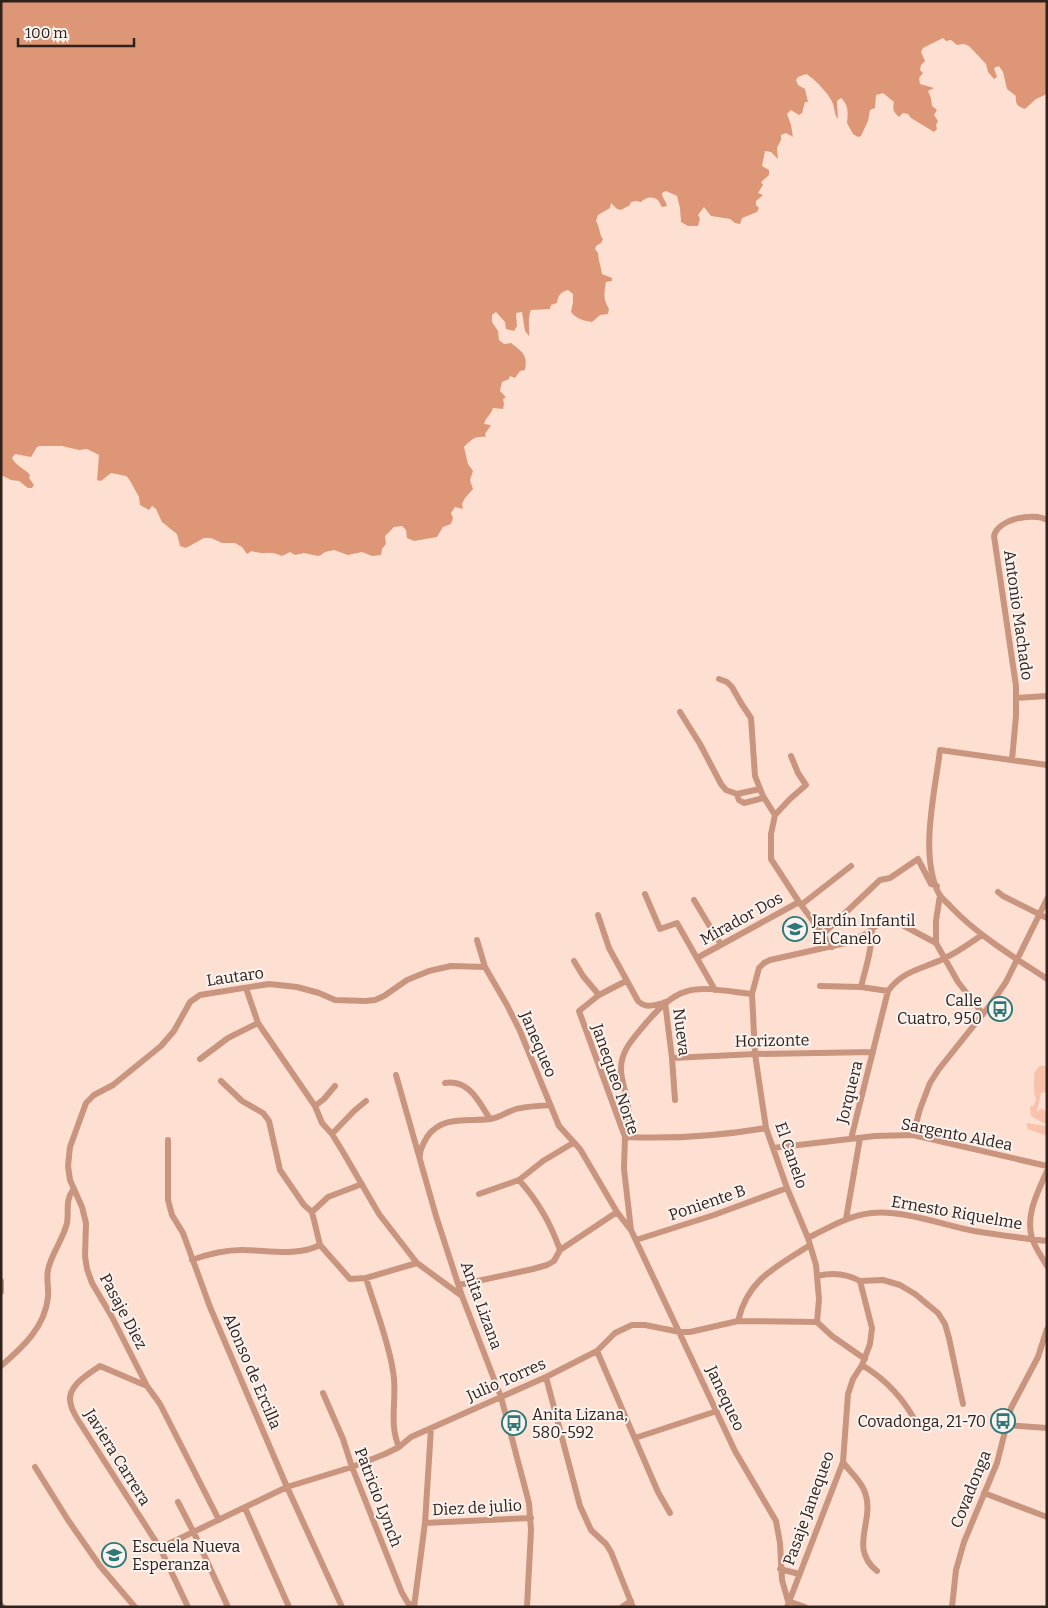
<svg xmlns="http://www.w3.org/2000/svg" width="1048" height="1608" font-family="Bitter,serif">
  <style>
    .green { fill: #f9c2aa }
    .water { fill: #de9776 }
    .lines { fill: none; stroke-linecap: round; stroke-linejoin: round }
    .street { stroke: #c9957e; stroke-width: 6 }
    .labels { text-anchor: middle; stroke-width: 4; stroke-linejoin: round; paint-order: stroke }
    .street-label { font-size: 16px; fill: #2f211b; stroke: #faf3ef }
    .poi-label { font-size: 16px; fill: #2f211b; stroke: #faf3ef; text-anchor: start }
  </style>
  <rect width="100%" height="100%" fill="#fee0d3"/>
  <path class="green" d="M1039,1066H1047V1092L1041,1093L1037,1112L1042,1108L1047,1113V1125L1031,1116L1030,1107L1034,1105L1036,1099L1034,1093V1074Z
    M1026,1123L1047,1126V1136L1028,1129Z"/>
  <path class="water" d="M1,1H1047V94L1036,99L1025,109C1018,106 1015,105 1016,96L1007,89L1003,72L999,66L994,68L997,77L994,79L988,72L986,64L969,46L964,44L957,45L951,40L946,41L943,38L923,48L921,52L925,61L921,65L920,70L923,73L919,78L920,84L934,88L928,91L931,98L932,106L937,110L934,115L938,121L936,125L937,129L934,132L911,118L908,114L903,113L899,117C894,112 892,110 894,102L883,93L876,95L875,108L870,110L868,121L861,136L858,137L853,134L847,123C848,114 849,105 841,98L837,101L838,119C834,114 835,110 833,104C831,96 813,77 806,74L798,77L796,80L798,85L805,89L808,102H805L802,113L799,115L791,110L787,114L791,125L793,137L786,133L781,135V140L777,148L778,159L771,152L765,151L762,166L769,170V175L761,182L763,185L758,193L763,195L756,201V205L759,208L757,212L742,218L740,224L735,223L730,219L711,216L704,207L698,215L700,219L698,226H688L681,222L680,208L677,196L666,191L662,193C662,198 666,201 667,206L662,207L658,200C652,196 646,197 641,202L636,201L631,202L630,205L621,210L617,209L611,203L610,208L598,215L596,221C600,227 599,234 603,239L601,243L596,246L595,249L598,253C598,260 601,266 602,274L612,278V281L606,282C604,294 603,299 609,309L608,314L600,315L592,322C584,321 577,319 571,312L573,302V294L568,290C561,292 558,295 557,303L551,305L550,309L531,310C527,320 530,326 529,336L525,331L522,312L516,313L517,326L514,331L506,329L505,322L496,312L492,315V322L498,331L499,340L504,344L511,343C522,352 528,354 525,370L520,371L515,378L510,376L509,379L502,382L500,391L506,397L503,399L504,404L503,409L493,408C491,415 486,417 484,424L491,425L485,434L486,437C475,436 472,439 464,447L468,464L473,471L470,480L473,489L465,498L462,504L463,509L455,507L451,513L453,518L451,524L443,527L437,537L414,541L407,538L406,530L402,526L394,527L385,536L386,544L382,549L381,555L372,556L362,552L348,555L334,550L325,552L321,555L318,556L304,553L295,555L290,552L282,556C269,549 263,556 252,551L247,554L242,547L235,543H222L211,538H204L186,548L180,546L177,534L162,522L156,509L152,506L149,510L140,505L139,497L129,479L126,476L111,473L101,481L97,480L99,455L87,449L79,450L62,446H40L37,447L31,457L15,454L12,458C16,466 24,468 30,475L29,478L34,485L32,488H28L19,481L11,480L1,475Z"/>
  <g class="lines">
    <path class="street" d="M719,679L727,682L732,687L741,703L751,718L755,776L763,796L775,815
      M1016,698L1047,696
      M680,712L700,744L721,784L726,790L737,794L760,789
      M791,756L798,773L806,785L790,799L775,815L771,834V859L799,902L832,947
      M1012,760L1016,716V686L994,536C998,519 1033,512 1047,520
      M1047,765L940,750C935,792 919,855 939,894C942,899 948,903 952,908C979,936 1014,957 1047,979
      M737,794L739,800L744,803L764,798
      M998,892L1003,896L1047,918
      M645,894L660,929L677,923L715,990
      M694,900L721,945
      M801,905L851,866
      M598,915L609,948L638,1001C646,1009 654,1005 664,1003
      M823,934L880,880L890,878L918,859L931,884L937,886
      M477,940L485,967L507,1005L520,1031L559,1126L580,1149L617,1212L630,1229
      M936,943V921L940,895
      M697,958L799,902
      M574,961L583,976L599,995
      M626,981L599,995L579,1011L625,1137L624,1169L631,1230L735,1451L776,1521L780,1543L782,1580L788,1601
      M820,986L861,987L888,991
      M861,987C866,967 872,949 872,929
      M246,988L258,1023L315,1106L322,1123L332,1134L343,1152L379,1214L417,1263L462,1296
      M665,1002L672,1058L675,1100
      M672,1058L755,1054L873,1052
      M200,1059L228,1038L258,1023
      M396,1075L436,1216L462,1296L501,1397L529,1503L531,1530L527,1607
      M221,1081L242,1101L263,1113L269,1121L280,1170L304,1205L312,1212L320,1245L350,1279L366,1278L417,1263
      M445,1083C469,1079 479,1102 490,1119
      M315,1106L324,1099L335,1086
      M332,1134L354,1111L366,1101
      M913,1135L920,1109L930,1083L939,1069L991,1004L1006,982L1047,899
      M625,1137C628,1124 630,1112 627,1099C625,1089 621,1079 621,1069C621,1052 631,1041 641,1029C681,980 694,987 752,994
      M625,1137C672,1139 719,1136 766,1128
      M851,1139L888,991C903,970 923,969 945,958C958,952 970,943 982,935
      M168,1140V1200L172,1215L183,1233L210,1307L287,1487L342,1607
      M773,1148L875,1136L913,1135L1047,1166
      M420,1155C420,1148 424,1143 427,1137C442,1115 468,1122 491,1119C500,1117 507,1112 516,1109C526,1106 539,1106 550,1105
      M1047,1171C1038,1192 1025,1215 1032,1238C1035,1248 1042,1257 1047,1266
      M519,1180C538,1201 551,1224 560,1250
      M479,1194L519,1180L543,1161L573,1143
      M312,1212L328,1197L362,1184
      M846,1219L860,1138
      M808,1238C828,1228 849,1215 872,1213C903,1210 943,1225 974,1231C998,1235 1022,1238 1047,1241
      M636,1240L714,1215L787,1188
      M192,1260C208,1254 225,1250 242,1250C268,1250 296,1257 320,1245
      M817,1276C833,1272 846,1273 860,1281
      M366,1278C375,1308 388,1339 393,1371C398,1397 388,1422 399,1447
      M1,1281V1292
      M860,1281L883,1280L900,1285L915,1294L938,1313L945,1324L949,1338L963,1404
      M459,1285L533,1269L547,1265L554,1261L560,1250L617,1212
      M738,1321C748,1278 777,1267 810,1245
      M817,1322L819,1299L816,1265L808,1238L787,1188L766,1128L755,1054L752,994L759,968L764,963L770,960L846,943L866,934L880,923L885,921H895L936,943L958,982L983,1014
      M597,1351L658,1492L670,1513
      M862,1365C887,1380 905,1400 918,1426
      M1,1366C23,1347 45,1327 48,1297C49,1288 46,1279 48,1270C51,1254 63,1240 67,1223C69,1212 65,1200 73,1190
      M546,1377L580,1506L591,1530L606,1544L611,1552L633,1607
      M147,1386L112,1317L92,1283L87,1269L85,1256L86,1223L82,1207L70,1180L68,1166L70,1147L86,1103L94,1095L113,1085L161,1046L174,1031L190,1002L200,995L269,984L297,987L319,993L335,1000L365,1001L375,1000L384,996L407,980L429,971L451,966L485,967
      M323,1393L343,1439L352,1467L402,1593L408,1603L414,1606
      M1006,1425L1047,1428
      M635,1438L717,1411
      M843,1462C849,1471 860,1480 864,1490C877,1520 847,1547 877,1571
      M35,1467L68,1520L100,1566L135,1607
      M984,1493L1047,1517
      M178,1502L194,1533L228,1607
      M245,1508L289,1607
      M425,1523L531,1518
      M160,1548L287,1487L352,1467L385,1454L399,1447L411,1437L546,1377L597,1351L615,1333L632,1325H645L680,1332H690L738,1321L817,1322L832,1336L865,1359
      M780,1569L799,1574
      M788,1601L805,1607
      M1,1605L3,1607
      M188,1607L160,1548L78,1420C75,1415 72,1410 71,1405C65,1387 87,1375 100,1366L147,1386L160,1404L219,1520
      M414,1607L425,1523L431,1428
      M622,1607L631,1601
      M787,1607L843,1462L848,1394L853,1379L862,1365L870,1344L872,1328L860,1281
      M952,1607L956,1570L964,1542L997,1463L1011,1408L1038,1357L1047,1329"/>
  </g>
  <defs>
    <symbol id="school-ring" viewBox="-11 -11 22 22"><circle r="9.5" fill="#faf3ef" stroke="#2f7878" stroke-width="1.5"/><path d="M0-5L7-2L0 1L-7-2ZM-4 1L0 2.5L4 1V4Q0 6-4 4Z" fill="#2f7878"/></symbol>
    <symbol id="bus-ring" viewBox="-11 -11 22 22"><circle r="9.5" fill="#faf3ef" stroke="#2f7878" stroke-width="1.5"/><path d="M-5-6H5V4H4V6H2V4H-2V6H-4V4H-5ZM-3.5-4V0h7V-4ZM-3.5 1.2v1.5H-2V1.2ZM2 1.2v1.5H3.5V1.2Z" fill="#2f7878"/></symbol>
  </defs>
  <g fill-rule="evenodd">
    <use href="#school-ring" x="781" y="915" width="28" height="28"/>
    <use href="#bus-ring" x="986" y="995" width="28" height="28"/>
    <use href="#bus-ring" x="989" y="1407" width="28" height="28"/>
    <use href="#bus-ring" x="500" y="1409" width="28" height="28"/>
    <use href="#school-ring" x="100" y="1541" width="28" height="28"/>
  </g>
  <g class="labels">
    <g class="street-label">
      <text transform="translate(1019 615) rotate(82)" y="6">Antonio Machado</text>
      <text transform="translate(741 918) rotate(-29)" y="6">Mirador Dos</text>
      <text transform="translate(235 976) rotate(-8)" y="6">Lautaro</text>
      <text transform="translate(682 1032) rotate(83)" y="6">Nueva</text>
      <text transform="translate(772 1040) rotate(-1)" y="6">Horizonte</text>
      <text transform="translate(539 1044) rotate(67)" y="6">Janequeo</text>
      <text transform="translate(616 1079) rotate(71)" y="6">Janequeo Norte</text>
      <text transform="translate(849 1092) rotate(-76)" y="6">Jorquera</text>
      <text transform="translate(957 1134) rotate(11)" y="6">Sargento Aldea</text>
      <text transform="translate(792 1155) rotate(71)" y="6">El Canelo</text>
      <text transform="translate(707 1202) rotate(-19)" y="6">Poniente B</text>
      <text transform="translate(957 1212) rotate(10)" y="6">Ernesto Riquelme</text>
      <text transform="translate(482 1305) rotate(70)" y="6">Anita Lizana</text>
      <text transform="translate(124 1311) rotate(62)" y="6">Pasaje Diez</text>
      <text transform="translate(253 1371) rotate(67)" y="6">Alonso de Ercilla</text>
      <text transform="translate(506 1379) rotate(-24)" y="6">Julio Torres</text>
      <text transform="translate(726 1398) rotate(65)" y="6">Janequeo</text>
      <text transform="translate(118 1457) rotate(58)" y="6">Javiera Carrera</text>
      <text transform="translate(970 1489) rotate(-68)" y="6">Covadonga</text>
      <text transform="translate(379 1497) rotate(69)" y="6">Patricio Lynch</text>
      <text transform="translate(477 1507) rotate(-3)" y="6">Diez de julio</text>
      <text transform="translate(808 1508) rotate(-70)" y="6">Pasaje Janequeo</text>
    </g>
    <g class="poi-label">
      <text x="812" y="926">Jardín Infantil<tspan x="812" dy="18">El Canelo</tspan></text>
      <text x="982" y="1006" text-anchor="end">Calle<tspan x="982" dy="18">Cuatro, 950</tspan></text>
      <text x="532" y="1420">Anita Lizana,<tspan x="532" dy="18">580-592</tspan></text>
      <text x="986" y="1427" text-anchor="end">Covadonga, 21-70</text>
      <text x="132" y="1552">Escuela Nueva<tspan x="132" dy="18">Esperanza</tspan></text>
    </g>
  </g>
  <rect width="1048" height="1608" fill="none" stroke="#2f211b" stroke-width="5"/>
  <path d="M18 38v8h116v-8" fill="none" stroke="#2f211b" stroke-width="2.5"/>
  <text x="25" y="38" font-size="15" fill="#2f211b" stroke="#faf3ef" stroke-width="4" paint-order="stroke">100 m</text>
</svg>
